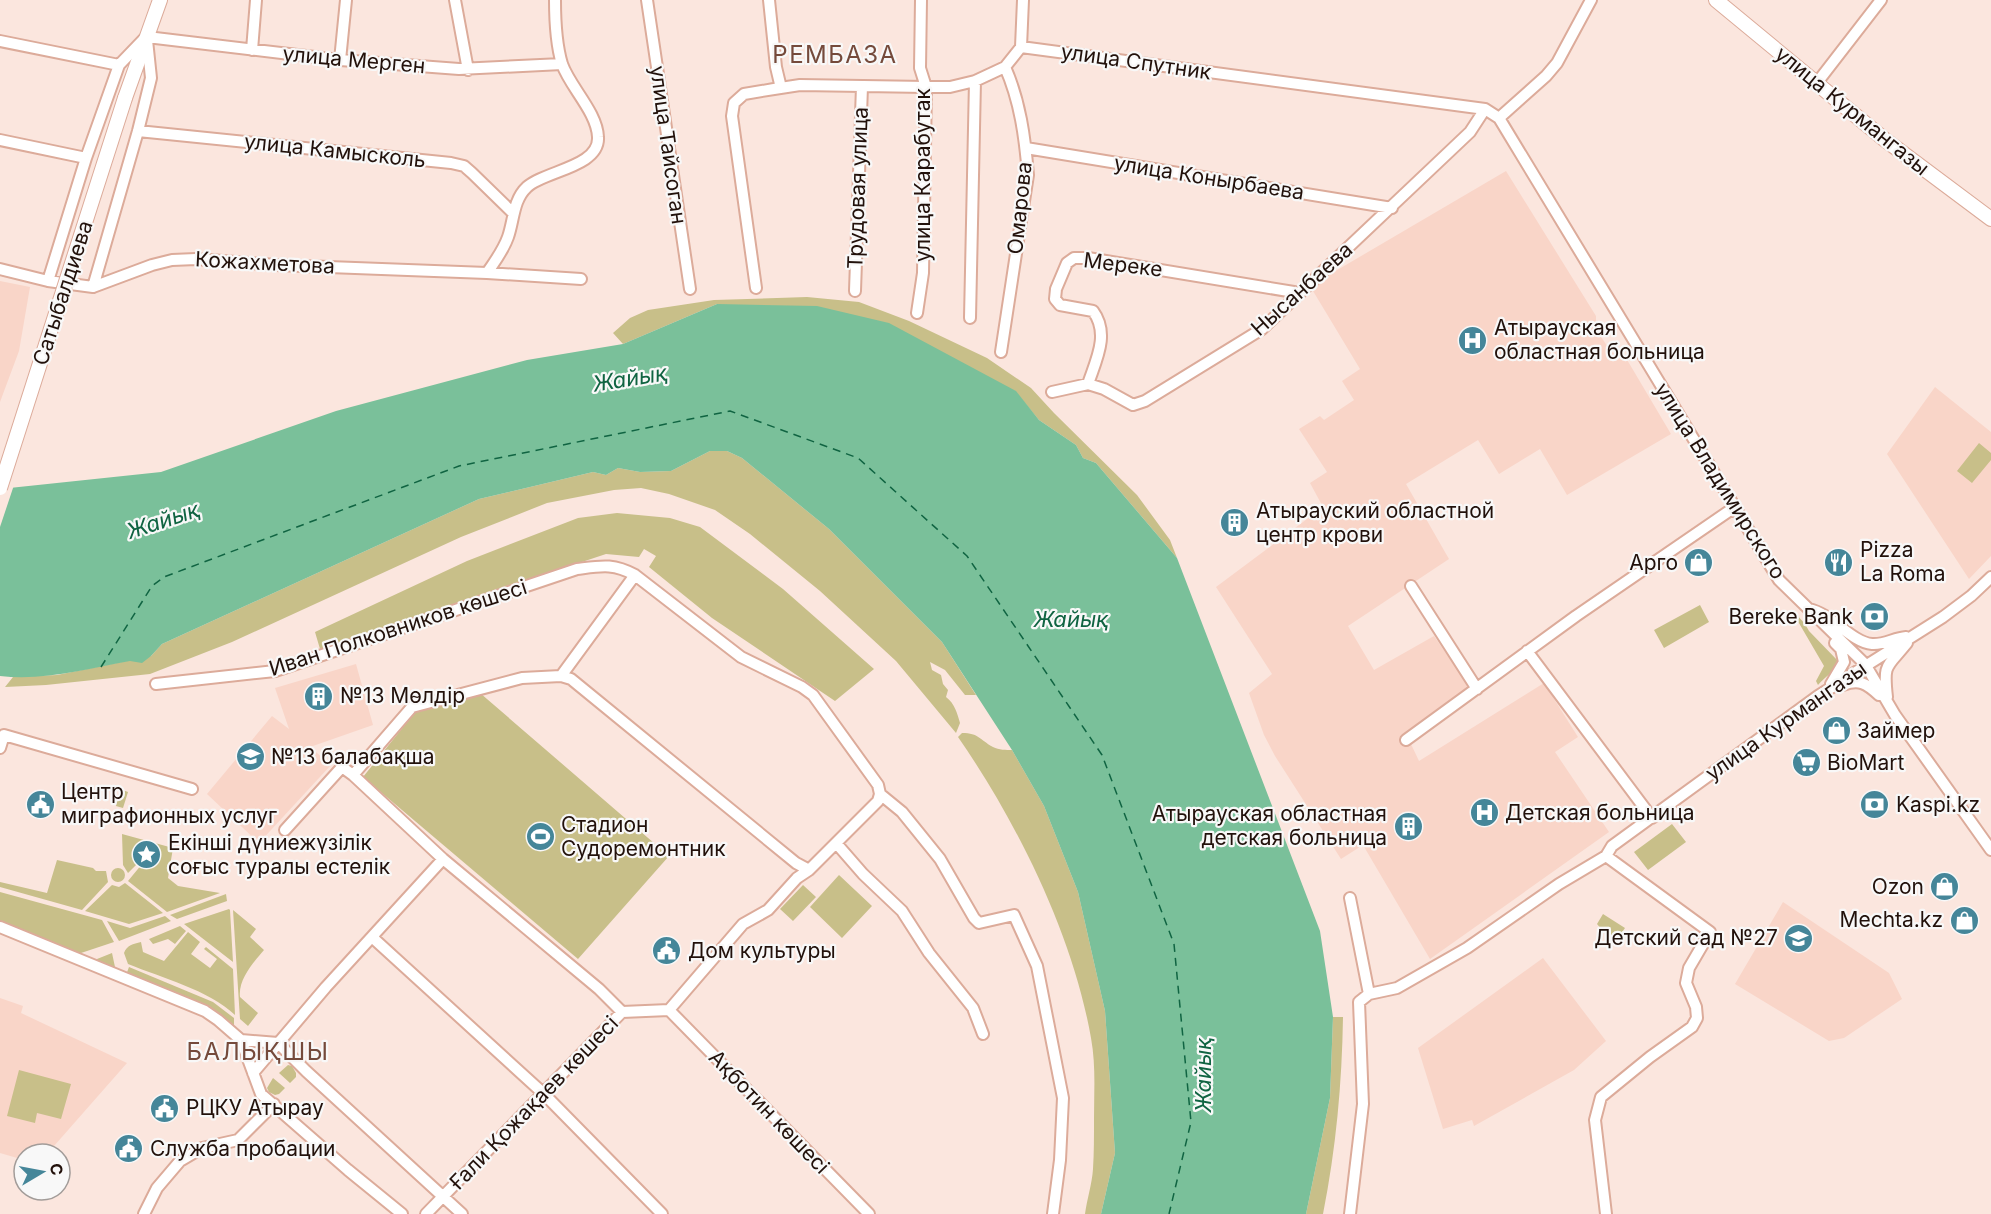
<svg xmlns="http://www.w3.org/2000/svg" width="1991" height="1214" font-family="Inter,sans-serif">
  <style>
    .built { fill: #f9d5c8 }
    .green { fill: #c8bf89 }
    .water { fill: #7ac09a }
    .pier { fill: #fbe6de }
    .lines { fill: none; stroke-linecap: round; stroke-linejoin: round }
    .ferry { stroke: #106442; stroke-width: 1.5; stroke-dasharray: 8 6; stroke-linecap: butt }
    .minor-casing { stroke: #dcab9a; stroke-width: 14 }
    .major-casing { stroke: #dcab9a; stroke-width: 16 }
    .minor { stroke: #fff; stroke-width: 10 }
    .major { stroke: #fff; stroke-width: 14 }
    .major-bridge-casing { stroke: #dcab9a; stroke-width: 16; stroke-linecap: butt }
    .major-bridge { stroke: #fff; stroke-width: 14 }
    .labels { text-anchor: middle; stroke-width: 4.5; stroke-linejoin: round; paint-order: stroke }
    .street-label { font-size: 21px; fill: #22110b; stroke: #f8f8f8 }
    .poi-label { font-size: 21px; fill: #22110b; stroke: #f8f8f8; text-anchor: start }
    .water-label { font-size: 22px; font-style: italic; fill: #106442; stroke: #f8f8f8 }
    .quarter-label { font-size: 24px; letter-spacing: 1.5px; fill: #754a3b; stroke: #f8f8f8 }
  </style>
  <rect width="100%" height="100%" fill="#fbe6de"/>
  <path class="built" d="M1506,171L1596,316V329L1611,352L1626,358L1671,434L1567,495L1540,449L1499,474L1478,440L1406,484L1449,559L1348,626L1374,670L1434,636L1475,695L1410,742L1419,761L1544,683L1578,737L1555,752L1609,832L1430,959L1363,845L1341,859L1275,756L1264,735L1249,693L1272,674L1216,587L1323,507L1310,483L1327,472L1299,429L1320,416L1324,420L1354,400L1342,381L1360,369L1310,286Z
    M0,281L30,287L19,351L0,402Z
    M1935,387L1991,432V556L1969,579L1887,454Z
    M356,664L373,725L310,747L331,765L259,843L207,794L272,716L289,729L275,688Z
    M1783,902L1889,973L1902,999L1844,1038L1829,1041L1735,984Z
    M1543,958L1606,1041L1574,1070L1474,1126L1472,1120L1443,1129L1418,1048Z
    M0,998L23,1006L21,1013L127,1063L47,1154H24V1160L0,1153Z"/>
  <path class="green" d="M807,297L859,302L909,321L987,358L1031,388L1054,413L1137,495L1170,540L1177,558L1096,463L1083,458L1076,445L1039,420L1015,391L717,304L623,344L613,333L630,318L648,310L714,300Z
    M1979,443L1991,453V460L1972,483L1957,471Z
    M710,451H727L742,458L829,529L942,642L976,695H965L945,670L930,662L932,670L941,675L943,684L948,690L946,697C955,704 957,713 960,723L956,733L896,661L820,591L750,534L715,510L669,494L641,488L614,490L547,503L461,537L232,642L150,674L46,685L5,687L13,677L57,675L151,656L162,644L479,499L593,472L606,475L618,468L640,472L671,471Z
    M617,513L670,518L700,527L783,589L874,669L835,701L712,618L649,567L656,556L644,549L639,557L606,554L320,649L315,632L467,561L578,518Z
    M1700,605L1709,622L1664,648L1654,630Z
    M1797,615L1805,624L1809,631L1839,662C1835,671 1825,677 1818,685L1816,681L1824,666L1796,618Z
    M480,693L669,856L578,959L363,777L416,711Z
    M962,733C979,733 980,740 993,747C999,750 1006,750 1012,750L1044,806L1078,892L1105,1011L1115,1153L1101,1214H1085C1087,1199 1092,1184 1093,1169C1094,1153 1094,1136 1094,1119C1094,1092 1096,1065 1091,1038C1073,935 1017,822 958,737Z
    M120,789L128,792L123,808L116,806Z
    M1672,824L1686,842L1648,870L1634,852Z
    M122,834L173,848L168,878L178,886L220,893L167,912L128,881L142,864L148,868L159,854L145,844L135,857L140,861L128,873L123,865Z
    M57,860L93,868L96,871H106L108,882L82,910L0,887V882L47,893Z
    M111 875a7 7 0 1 1 14 0a7 7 0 1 1-14 0Z
    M839,875L872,906L842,938L810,907Z
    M125,883L163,913L129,924L85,911L112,885L119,887Z
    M803,885L816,897L793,921L780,909Z
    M0,892L102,920L114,942L78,954L0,922Z
    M226,894L227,901L177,919L170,915Z
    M229,909L230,910L233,962L184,924Z
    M233,910L256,929L250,937L264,950C254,962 238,979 240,997L258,1013L248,1026L240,1019Z
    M1603,914L1625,928L1614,944L1597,924Z
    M165,916L171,921L119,941L107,921L130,928Z
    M180,926L186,931L175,944L168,939L153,944L149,939Z
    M188,932L200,942L191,954L210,968L217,959L204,949L206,947L233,969L235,1015C209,990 162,978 128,964L124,953C127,945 133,944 141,942L143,952L164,961Z
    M112,953L115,967L113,969L96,962L97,959Z
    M129,967L213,1002L234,1018V1026L207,1006L126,975Z
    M1333,1017H1343C1342,1083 1336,1149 1323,1214H1306L1330,1098Z
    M288,1065L292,1066L296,1073V1077L290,1083L279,1073Z
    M19,1070L71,1084L61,1119L37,1113L35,1123L7,1116Z
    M273,1078L285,1088L279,1094L275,1095L269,1092L267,1088Z"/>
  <path class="water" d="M717,304L817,306L889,323L1016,391L1039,420L1076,445L1083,458L1096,463L1177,558L1320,931L1333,1017L1330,1098L1306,1214H1101L1115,1153L1105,1011L1078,892L1044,806L1012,750L942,642L829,529L742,458L727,451H710L671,471L640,472L618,468L606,475L593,472L479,499L162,644L151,656L142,663L130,661C87,669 44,681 0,676V489L161,472L336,411L527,360L623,344Z"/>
  <path class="pier" d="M14,485L0,527V486Z"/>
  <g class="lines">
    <path class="ferry" d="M101,667L152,586L164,577L459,466L730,411L858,458L967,556L1102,755L1174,944L1191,1122L1169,1214"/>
    <defs>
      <path id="minor" d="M455,0L468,70
        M647,0L690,289
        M769,0L776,67L781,88
        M147,37L340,60L459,69L562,64
        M0,41L119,65
        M1021,47L1485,109L1499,118L1779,580L1865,664L1895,715L1991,850
        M252,50L256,0
        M340,60L346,0
        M1816,84L1881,0
        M1499,118L1546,76L1557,63L1591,0
        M138,131L451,163L464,166L472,173L513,213
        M0,140L86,158
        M1026,148L1392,208
        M0,269L48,281L93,287L152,265L172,260L196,259L276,265L487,273L581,279
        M487,273C495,261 503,251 508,237C514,220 513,200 527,187C544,171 600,167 598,137C597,112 570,87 562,64C556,44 555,20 555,0
        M48,281L86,158L119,65L144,39
        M93,287L138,131L151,78L147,40
        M756,288L732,116L734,103L744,94L774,89L800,85L926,87H950L975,81L1005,67L1021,47L1023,0
        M855,291L862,86
        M917,313L923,273L926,87L920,68L921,0
        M970,318L975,81
        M1001,352L1028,175C1025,137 1020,101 1005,67
        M1088,384C1096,360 1110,334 1093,311L1060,305L1055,299L1056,289L1067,263L1074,258H1088L1300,293
        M1052,392L1088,384L1104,389L1133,405L1145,401L1262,329L1470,132L1485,109
        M1411,586L1477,689
        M1809,609C1832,614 1851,642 1872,644C1884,645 1894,638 1906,637
        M1527,651L1652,818
        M561,676L635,575
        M156,684L275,671L577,569C601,566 613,563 635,575L741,657L802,687L813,695L878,785L880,794
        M1831,684L1844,662L1841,649L1835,643
        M1843,685C1859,679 1866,683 1879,695
        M1887,697C1883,662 1887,668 1907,643
        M1406,740L1576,616L1735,507
        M0,748L4,735L192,789
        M353,775L412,707L522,678L561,676L571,679L796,863L809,870
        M880,794L902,812L940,859L974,918L979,923L1014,915L1037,966L1063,1098L1060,1160L1053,1214
        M285,830L342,767L353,775L443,859L599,989L622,1012
        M836,843L863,874L902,911L929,953L973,1008L983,1034
        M1350,898L1369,994L1359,1002L1363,1104L1350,1214
        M0,927L205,1011L218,1020L241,1040L261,1094L348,1170L402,1214
        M373,938L544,1094L662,1214
        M1369,994L1397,988L1467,948L1559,884L1606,856L1612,846L1818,696L1943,617L1971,596L1991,577
        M669,1010L869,1214
        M241,1040L278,1043L306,1071L462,1214
        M253,1073L326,987L443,859
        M144,1214L157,1188L180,1161L202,1148L238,1140L274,1104
        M426,1214L622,1012L669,1010L743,924L768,910L797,878L809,870L878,801L880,794
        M1606,1214L1595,1120L1601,1097L1650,1057L1692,1027L1697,1018L1696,1007L1686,983L1689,968L1710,932L1606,856"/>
      <path id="major" d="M1716,0L1884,139L1991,219
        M125,98L160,0"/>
    </defs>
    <use href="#minor" class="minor-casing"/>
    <use href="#major" class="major-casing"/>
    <use href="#minor" class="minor"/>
    <use href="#major" class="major"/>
    <defs>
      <path id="major-bridge" d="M0,488L125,98"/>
    </defs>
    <use href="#major-bridge" class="major-bridge-casing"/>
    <use href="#major-bridge" class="major-bridge"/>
  </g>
  <defs>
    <symbol id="hospital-disc" viewBox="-11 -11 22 22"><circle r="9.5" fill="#458699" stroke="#f8f8f8"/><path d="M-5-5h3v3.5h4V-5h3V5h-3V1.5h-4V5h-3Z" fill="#fff"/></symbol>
    <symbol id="building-disc" viewBox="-11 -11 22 22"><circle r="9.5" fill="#458699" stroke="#f8f8f8"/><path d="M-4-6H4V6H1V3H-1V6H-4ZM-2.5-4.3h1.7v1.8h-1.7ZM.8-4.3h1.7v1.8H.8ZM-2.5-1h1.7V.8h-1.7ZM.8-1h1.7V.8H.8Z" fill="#fff"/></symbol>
    <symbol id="restaurant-disc" viewBox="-11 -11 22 22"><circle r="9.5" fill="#458699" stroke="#f8f8f8"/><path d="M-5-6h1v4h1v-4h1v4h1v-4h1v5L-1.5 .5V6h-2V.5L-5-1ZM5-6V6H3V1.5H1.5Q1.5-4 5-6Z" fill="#fff"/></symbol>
    <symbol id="shop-disc" viewBox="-11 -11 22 22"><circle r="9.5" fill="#458699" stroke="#f8f8f8"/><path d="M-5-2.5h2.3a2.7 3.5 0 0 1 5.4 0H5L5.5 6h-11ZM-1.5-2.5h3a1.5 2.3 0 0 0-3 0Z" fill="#fff"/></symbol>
    <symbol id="bank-disc" viewBox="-11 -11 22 22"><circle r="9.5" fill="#458699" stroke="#f8f8f8"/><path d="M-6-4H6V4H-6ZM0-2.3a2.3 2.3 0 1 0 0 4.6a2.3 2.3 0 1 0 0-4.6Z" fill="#fff"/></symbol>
    <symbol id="school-disc" viewBox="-11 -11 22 22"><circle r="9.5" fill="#458699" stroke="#f8f8f8"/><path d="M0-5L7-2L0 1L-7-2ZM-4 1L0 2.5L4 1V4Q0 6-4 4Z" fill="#fff"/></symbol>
    <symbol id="supermarket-disc" viewBox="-11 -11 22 22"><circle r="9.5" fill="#458699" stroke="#f8f8f8"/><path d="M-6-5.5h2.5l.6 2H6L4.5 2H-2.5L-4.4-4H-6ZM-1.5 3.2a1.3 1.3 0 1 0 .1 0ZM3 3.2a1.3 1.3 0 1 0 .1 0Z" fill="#fff"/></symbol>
    <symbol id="civic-disc" viewBox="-11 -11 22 22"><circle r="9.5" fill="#458699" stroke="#f8f8f8"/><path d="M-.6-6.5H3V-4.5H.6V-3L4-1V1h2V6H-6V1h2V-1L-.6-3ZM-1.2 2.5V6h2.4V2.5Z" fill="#fff"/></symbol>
    <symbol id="stadium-disc" viewBox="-11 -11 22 22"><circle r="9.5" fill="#458699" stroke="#f8f8f8"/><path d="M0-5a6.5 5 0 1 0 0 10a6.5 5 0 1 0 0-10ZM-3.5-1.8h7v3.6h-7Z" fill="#fff"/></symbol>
    <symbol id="sight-disc" viewBox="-11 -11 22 22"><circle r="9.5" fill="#458699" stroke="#f8f8f8"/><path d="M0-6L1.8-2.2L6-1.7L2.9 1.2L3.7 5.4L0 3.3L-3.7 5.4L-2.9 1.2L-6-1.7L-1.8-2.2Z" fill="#fff"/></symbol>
  </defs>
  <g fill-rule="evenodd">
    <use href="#hospital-disc" x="1456" y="324" width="33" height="33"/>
    <use href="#building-disc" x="1218" y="506" width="33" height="33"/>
    <use href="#restaurant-disc" x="1822" y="546" width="33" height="33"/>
    <use href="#shop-disc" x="1682" y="546" width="33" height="33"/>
    <use href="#bank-disc" x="1858" y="600" width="33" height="33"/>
    <use href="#building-disc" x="302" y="680" width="33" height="33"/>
    <use href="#shop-disc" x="1820" y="714" width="33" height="33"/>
    <use href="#school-disc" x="234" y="740" width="33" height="33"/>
    <use href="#supermarket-disc" x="1790" y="746" width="33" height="33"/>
    <use href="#civic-disc" x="24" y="788" width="33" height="33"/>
    <use href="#bank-disc" x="1858" y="788" width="33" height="33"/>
    <use href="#hospital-disc" x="1468" y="796" width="33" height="33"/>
    <use href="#building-disc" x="1392" y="810" width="33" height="33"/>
    <use href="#stadium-disc" x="524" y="820" width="33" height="33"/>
    <use href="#sight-disc" x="130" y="838" width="33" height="33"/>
    <use href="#shop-disc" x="1928" y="870" width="33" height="33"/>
    <use href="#shop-disc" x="1948" y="904" width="33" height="33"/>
    <use href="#school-disc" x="1782" y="922" width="33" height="33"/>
    <use href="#civic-disc" x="650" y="934" width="33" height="33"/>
    <use href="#civic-disc" x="148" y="1092" width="33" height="33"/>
    <use href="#civic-disc" x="112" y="1132" width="33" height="33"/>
  </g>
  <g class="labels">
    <g class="street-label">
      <text transform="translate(354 60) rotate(5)" y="7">улица Мерген</text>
      <text transform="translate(1136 62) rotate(8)" y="7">улица Спутник</text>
      <text transform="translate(1852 111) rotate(39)" y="7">улица Курмангазы</text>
      <text transform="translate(668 145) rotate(82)" y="7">улица Тайсоган</text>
      <text transform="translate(335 151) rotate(6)" y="7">улица Камысколь</text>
      <text transform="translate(923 175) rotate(-90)" y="7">улица Карабутак</text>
      <text transform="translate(1209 178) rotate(9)" y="7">улица Конырбаева</text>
      <text transform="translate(858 188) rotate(-88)" y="7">Трудовая улица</text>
      <text transform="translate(1020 208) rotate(-84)" y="7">Омарова</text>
      <text transform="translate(265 263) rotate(3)" y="7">Кожахметова</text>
      <text transform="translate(1123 265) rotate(7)" y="7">Мереке</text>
      <text transform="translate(1302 289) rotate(-42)" y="7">Нысанбаева</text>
      <text transform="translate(63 293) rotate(-72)" y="7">Сатыбалдиева</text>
      <text transform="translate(1720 481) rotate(58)" y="7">улица Владимирского</text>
      <text transform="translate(398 628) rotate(-18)" y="7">Иван Полковников көшесі</text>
      <text transform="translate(1786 721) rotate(-35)" y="7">улица Курмангазы</text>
      <text transform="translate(534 1103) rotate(-46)" y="7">Ғали Қожақаев көшесі</text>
      <text transform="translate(769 1112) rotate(46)" y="7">Ақботин көшесі</text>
    </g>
    <g class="poi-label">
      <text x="1494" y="335">Атырауская<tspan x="1494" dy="24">областная больница</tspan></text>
      <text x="1256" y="518">Атырауский областной<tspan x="1256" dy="24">центр крови</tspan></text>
      <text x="1860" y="557">Pizza<tspan x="1860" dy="24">La Roma</tspan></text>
      <text x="1678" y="570" text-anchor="end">Арго</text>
      <text x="1853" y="624" text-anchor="end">Bereke Bank</text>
      <text x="340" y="703">№13 Мөлдiр</text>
      <text x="1857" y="738">Займер</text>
      <text x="271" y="764">№13 балабақша</text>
      <text x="1827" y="770">BioMart</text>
      <text x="61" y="799">Центр<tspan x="61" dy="24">миграфионных услуг</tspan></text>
      <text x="1896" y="812">Kaspi.kz</text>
      <text x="1505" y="820">Детская больница</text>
      <text x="1387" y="821" text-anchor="end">Атырауская областная<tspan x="1387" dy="24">детская больница</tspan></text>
      <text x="561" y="832">Стадион<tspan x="561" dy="24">Судоремонтник</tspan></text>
      <text x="168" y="850">Екінші дүниежүзілік<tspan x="168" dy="24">соғыс туралы естелік</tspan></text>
      <text x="1924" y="894" text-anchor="end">Ozon</text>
      <text x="1943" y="927" text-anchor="end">Mechta.kz</text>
      <text x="1778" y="945" text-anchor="end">Детский сад №27</text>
      <text x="688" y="958">Дом культуры</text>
      <text x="186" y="1115">РЦКУ Атырау</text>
      <text x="150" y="1156">Служба пробации</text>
    </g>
    <g class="water-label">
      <text transform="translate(630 378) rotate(-9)" y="8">Жайық</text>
      <text transform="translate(163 520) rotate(-18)" y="8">Жайық</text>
      <text x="1071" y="627">Жайық</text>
      <text transform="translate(1203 1075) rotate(-90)" y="8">Жайық</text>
    </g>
    <g class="quarter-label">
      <text x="835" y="63">РЕМБАЗА</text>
      <text x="258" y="1060">БАЛЫҚШЫ</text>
    </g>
  </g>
  <g transform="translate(42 1172) rotate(80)"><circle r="28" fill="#f8f8f8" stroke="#a29c99" stroke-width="1.5"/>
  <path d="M0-4.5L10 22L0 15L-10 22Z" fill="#458699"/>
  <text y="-9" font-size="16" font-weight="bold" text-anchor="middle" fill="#22110b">С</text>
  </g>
</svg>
